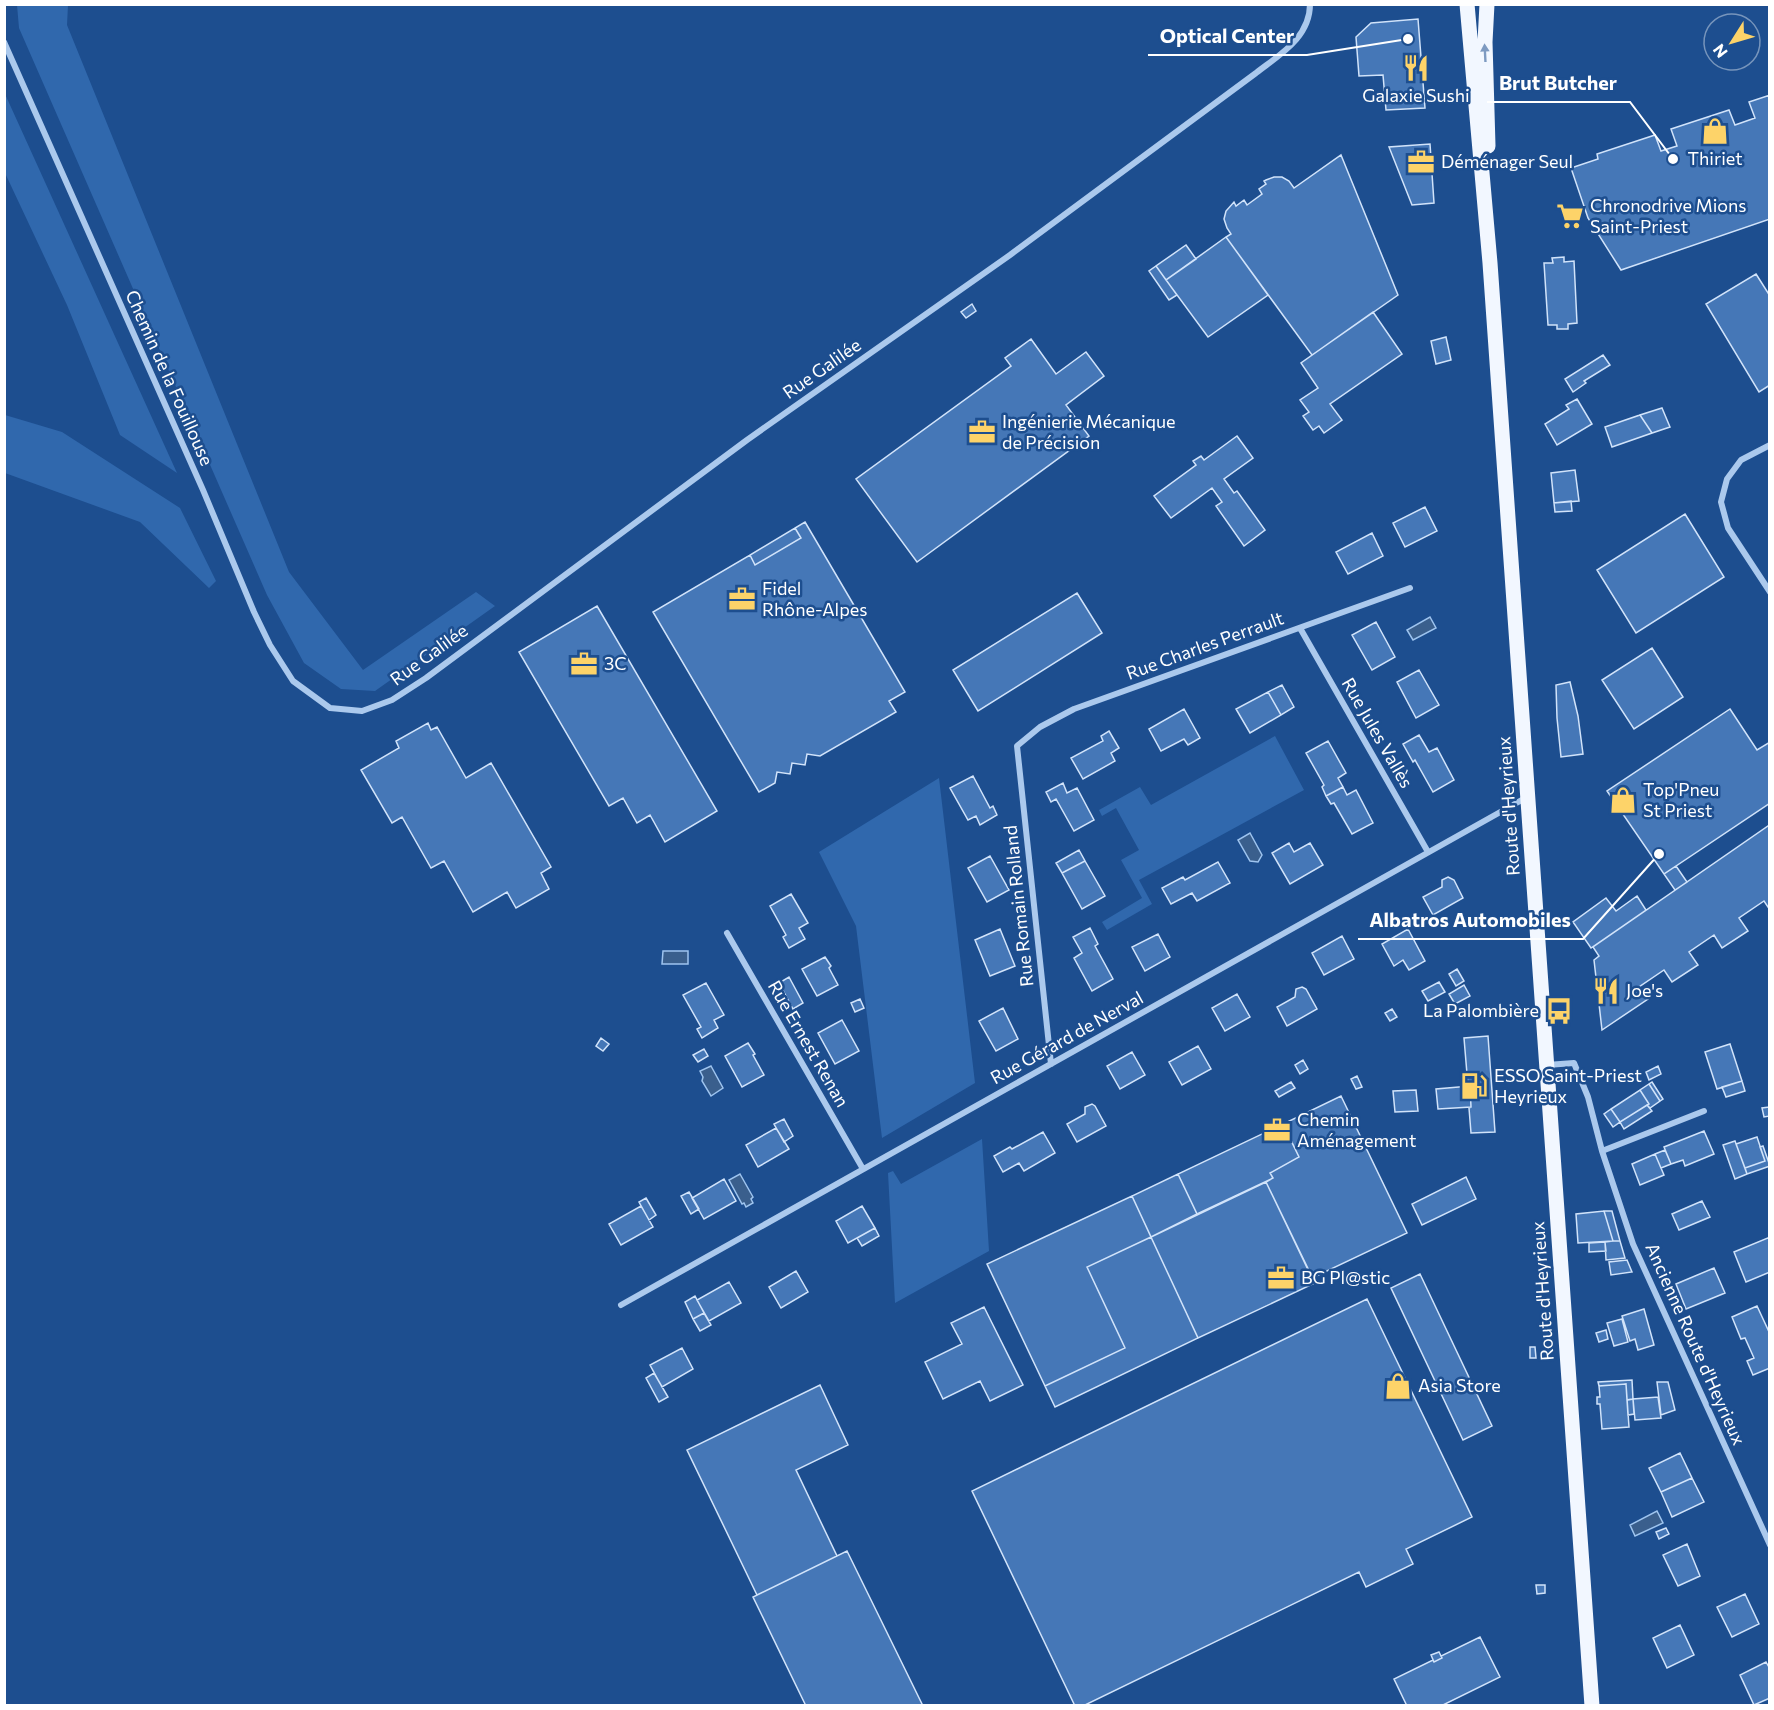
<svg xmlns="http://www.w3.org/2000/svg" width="1774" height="1710" font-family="Commissioner,sans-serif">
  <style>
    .green { fill: #3068ad }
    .water { fill: #3a5f8d; stroke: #9ec4ef; stroke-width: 1.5 }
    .building { fill: #4577b7; stroke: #d1e3fa; stroke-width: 1.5 }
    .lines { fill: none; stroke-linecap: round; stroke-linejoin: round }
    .street { stroke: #abc9ed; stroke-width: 6 }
    .primary { stroke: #f2f7ff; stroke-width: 15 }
    .oneway { fill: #7d9ac1 }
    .labels { text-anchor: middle; stroke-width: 5; stroke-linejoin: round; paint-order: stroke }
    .poi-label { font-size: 18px; fill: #fff; stroke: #1d4e8f; text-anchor: start }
    .street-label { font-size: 18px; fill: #fff; stroke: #1d4e8f }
    .leader { fill: none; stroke: #fff; stroke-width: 2 }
    .callout-dot { fill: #fff; stroke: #1d4e8f; stroke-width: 2 }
    .callout-label { font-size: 20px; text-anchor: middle; font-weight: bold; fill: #fff; stroke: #1d4e8f; stroke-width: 5; stroke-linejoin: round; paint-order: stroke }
  </style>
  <rect width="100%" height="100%" fill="#1d4e8f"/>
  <path class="green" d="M17,5H68L67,25L289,572L363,670L476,592L495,606L375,691L341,689L304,663L267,595L19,28Z
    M4,94H5L177,473L120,435L67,305L5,173Z
    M5,415L62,432L180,508L216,581L209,588L140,522L5,473Z
    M1275,736L1304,790L1139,880L1152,904L1107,930L1102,922L1142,898L1121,860L1139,850L1116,808L1102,816L1099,810L1140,787L1151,805Z
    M939,778L975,1083L882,1138L856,926L819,852Z
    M982,1139L989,1251L895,1303L888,1173L893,1171L901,1184Z"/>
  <path class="water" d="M1430,617L1436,628L1413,640L1407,630Z
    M1250,833L1262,855L1258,862L1250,861L1238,840Z
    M663,951H688V964H662Z
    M711,1066L723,1088L711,1096L702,1081L703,1077L700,1071Z
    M740,1174L753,1197L751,1199L753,1203L746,1207L744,1203L742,1204L729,1180Z
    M1657,1511L1663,1523L1635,1536L1630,1525Z"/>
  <path class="building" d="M1418,19L1425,108L1386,110L1383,75L1359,76L1356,37L1371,23Z
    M1770,95V219L1621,270L1588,218L1571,168L1598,159L1597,154L1655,135L1661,151L1677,146L1671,129L1729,110L1735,125L1755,118L1749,102Z
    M1430,144L1434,203L1412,205L1389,147Z
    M1341,155L1398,295L1312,355L1226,237L1231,234L1227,228L1224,219L1226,211L1234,202L1236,206L1244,200L1247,205L1262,194L1259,189L1266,184L1264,181L1266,180L1274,177H1282L1289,181L1294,188Z
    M1226,237L1268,295L1208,337L1166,280Z
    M1186,245L1196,259L1166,280L1156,266Z
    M1564,257V262L1574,261L1577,323L1568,324V329H1557V325H1548L1544,263H1553L1552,258Z
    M1156,266L1177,295L1169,300L1149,271Z
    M1756,274L1770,296V385L1759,392L1706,304Z
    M972,304L976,311L966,318L961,312Z
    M1373,312L1402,354L1330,404L1342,420L1324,433L1319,426L1313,430L1303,416L1309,412L1300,400L1318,388L1301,363Z
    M1446,337L1451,360L1436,364L1431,341Z
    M1031,339L1056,374L1086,352L1104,376L1066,405L1089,436L917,562L856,479L1011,366L1005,358Z
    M1603,355L1610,365L1584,381L1586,383L1573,392L1565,379Z
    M1577,399L1592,424L1557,445L1545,424L1569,409L1566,405Z
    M1662,408L1670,427L1652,433L1640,415Z
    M1640,415L1652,433L1612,447L1605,427Z
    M1237,436L1253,458L1224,479L1234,493L1237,491L1265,530L1244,546L1216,506L1222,502L1212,488L1171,518L1154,496L1196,465L1193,461L1201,456L1204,460Z
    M1575,470L1579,501L1554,503L1551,473Z
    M1571,501L1572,511L1555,512L1554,503Z
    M1425,507L1437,531L1405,547L1393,523Z
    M1685,514L1724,577L1636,633L1597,570Z
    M805,522L905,692L889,701L896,712L820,756L807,754L805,765L792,763L790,774L777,772L775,783L759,792L653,612L750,555L755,565L801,538L795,528Z
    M795,528L801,538L755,565L750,555Z
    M1372,533L1383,556L1348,574L1336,552Z
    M1077,593L1102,633L978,711L953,670Z
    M597,606L717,811L665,842L650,815L637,823L623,798L609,806L519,652Z
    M1376,622L1395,657L1372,670L1352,635Z
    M1652,648L1683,697L1634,729L1602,680Z
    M1419,670L1439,705L1416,718L1397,682Z
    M1570,682L1578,716L1583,754L1561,757L1557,718L1556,685Z
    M1282,685L1294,707L1281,715L1268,692Z
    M1268,692L1281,715L1250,733L1236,709Z
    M1184,709L1200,738L1188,745L1184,739L1161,751L1149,729Z
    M1730,709L1757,750L1770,742V803L1664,874L1607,791Z
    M428,723L431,730L437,727L466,778L491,763L551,867L541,873L549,889L516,908L507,892L473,912L444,861L431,868L402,817L392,823L361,770L399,748L396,741Z
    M1109,731L1119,748L1111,753L1115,761L1083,779L1071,758L1103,741L1101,736Z
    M1419,735L1429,752L1437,748L1454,780L1433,792L1415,760L1413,762L1403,744Z
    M1328,741L1346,773L1338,778L1343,787L1326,796L1322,787L1324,785L1306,753Z
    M973,776L990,808L993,806L997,815L980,825L976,816L968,820L950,788Z
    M1063,783L1067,793L1077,788L1094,820L1074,831L1056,799L1051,802L1046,792Z
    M1343,787L1347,795L1356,790L1373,823L1352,834L1334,803L1331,804L1326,796Z
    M1768,826L1770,828V910L1764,901L1739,918L1748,931L1722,948L1714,935L1689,952L1698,965L1672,982L1664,970L1639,987L1648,999L1602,1030L1594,960L1599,956L1593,947Z
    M1289,843L1294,852L1310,843L1323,865L1290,884L1272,853Z
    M1079,850L1085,861L1062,873L1056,863Z
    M990,856L1009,890L987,902L968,868Z
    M1085,861L1105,896L1082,909L1062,873Z
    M1218,862L1230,883L1197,901L1192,893L1171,904L1162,888L1183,877L1185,880Z
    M1676,866L1687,882L1675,890L1664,874Z
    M1448,877L1454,880L1463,898L1433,915L1423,897L1442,887V880Z
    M791,894L808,923L799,928L805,939L789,948L783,937L786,935L770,906Z
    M1637,896L1646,910L1591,948L1573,922L1606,898L1616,911Z
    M1090,928L1098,944L1095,946L1113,979L1092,991L1074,958L1082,953L1073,937Z
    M1000,929L1015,966L990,976L975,940Z
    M1408,929L1425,961L1409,970L1403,960L1394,966L1382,944Z
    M1158,934L1170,957L1145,971L1132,947Z
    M1342,936L1354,959L1324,975L1312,953Z
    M825,957L831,966L829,968L838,985L817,996L802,969Z
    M1457,969L1464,981L1456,986L1449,974Z
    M789,977L803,1003L793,1009L779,983Z
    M1439,982L1445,992L1428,1001L1422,991Z
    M706,983L724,1015L714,1020L718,1028L702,1038L697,1029L701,1027L683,995Z
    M1464,985L1470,996L1455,1004L1449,994Z
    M1302,987L1306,989L1317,1009L1287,1026L1277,1007L1295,997L1296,989Z
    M1237,994L1250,1017L1225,1031L1212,1008Z
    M860,999L864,1008L855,1012L851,1003Z
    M1003,1008L1018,1039L996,1051L979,1021Z
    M1392,1009L1397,1017L1390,1021L1385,1013Z
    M842,1020L859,1051L835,1064L818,1033Z
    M1488,1036L1495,1132L1471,1133L1469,1108L1471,1107L1470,1086H1468L1464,1038Z
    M601,1038L609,1044L603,1051L596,1046Z
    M748,1043L755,1054L753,1055L764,1075L742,1087L725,1056Z
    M1730,1044L1742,1081L1717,1089L1705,1052Z
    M1198,1046L1211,1069L1182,1085L1169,1062Z
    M704,1049L708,1056L698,1062L693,1055Z
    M1132,1052L1145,1075L1120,1089L1107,1066Z
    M1303,1060L1308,1069L1300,1074L1295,1065Z
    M1658,1066L1661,1074L1649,1080L1646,1072Z
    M1357,1076L1362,1087L1356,1089L1351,1079Z
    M1742,1081L1745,1091L1726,1097L1722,1087Z
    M1291,1082L1295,1088L1279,1097L1275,1091Z
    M1652,1082L1663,1099L1660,1101L1649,1084Z
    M1649,1084L1660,1101L1650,1108L1647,1105L1649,1104L1640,1090Z
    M1470,1086L1471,1107L1438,1109L1436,1089Z
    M1416,1090L1418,1111L1395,1112L1393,1091Z
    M1640,1090L1649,1104L1620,1122L1611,1109Z
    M1341,1096L1407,1233L1312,1278L1266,1182L1273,1178L1270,1173L1299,1157L1283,1124Z
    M1092,1104L1095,1106L1106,1126L1077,1142L1067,1124L1085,1114V1107Z
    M1647,1105L1652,1111L1624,1129L1620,1122Z
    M1769,1107L1770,1116L1764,1117L1762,1108Z
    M1611,1109L1620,1122L1613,1127L1604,1114Z
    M784,1119L793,1136L784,1142L774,1124Z
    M1283,1124L1299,1157L1270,1173L1273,1178L1197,1214L1178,1174Z
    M776,1128L789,1149L758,1167L746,1145Z
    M1704,1131L1714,1154L1685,1166L1683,1160L1671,1164L1664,1147Z
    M1043,1132L1055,1153L1024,1171L1019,1163L1003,1172L994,1156L1010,1147L1012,1149Z
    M1757,1137L1765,1161L1745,1168L1736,1144Z
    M1735,1141L1747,1174L1735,1179L1723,1145Z
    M1763,1146L1770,1166L1747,1174L1745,1168L1765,1161L1760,1147Z
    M1665,1150L1671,1164L1661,1168L1655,1154Z
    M1655,1154L1664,1175L1640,1185L1632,1164Z
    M1178,1174L1197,1214L1151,1237L1132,1196Z
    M1466,1177L1476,1199L1422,1225L1412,1204Z
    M724,1179L736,1201L704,1219L692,1198Z
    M1266,1182L1315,1283L1198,1338L1151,1237Z
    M689,1192L699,1209L691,1214L681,1196Z
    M1132,1196L1151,1237L1087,1267L1125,1348L1045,1386L987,1264Z
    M646,1198L656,1215L649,1220L639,1202Z
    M1702,1201L1710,1217L1679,1230L1672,1214Z
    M641,1206L653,1227L621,1245L609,1224Z
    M862,1206L875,1228L848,1243L836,1221Z
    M1604,1211L1613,1241L1578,1243L1576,1214Z
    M1604,1211H1612L1620,1241H1613Z
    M875,1228L879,1236L862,1246L857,1238Z
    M1151,1237L1198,1338L1055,1407L1045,1386L1125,1348L1087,1267Z
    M1770,1237V1272L1746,1282L1734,1252Z
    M1613,1241H1620L1625,1258L1606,1260L1605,1242Z
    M1605,1242L1606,1251L1589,1252V1243Z
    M1627,1260L1632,1272L1611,1275L1609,1262Z
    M1714,1268L1725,1293L1686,1309L1676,1284Z
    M796,1271L808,1292L781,1308L769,1287Z
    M1420,1274L1492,1426L1463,1440L1391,1288Z
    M729,1282L741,1303L709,1321L697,1300Z
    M695,1296L704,1313L693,1319L685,1302Z
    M1367,1299L1472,1517L1406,1549L1413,1564L1366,1587L1359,1572L1083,1706H1075L972,1491Z
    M1757,1306L1770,1334V1368L1753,1375L1747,1361L1754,1358L1745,1338L1741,1339L1732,1317Z
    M984,1307L1023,1385L990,1401L980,1381L943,1399L925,1362L962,1344L951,1323Z
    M1644,1309L1654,1345L1638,1350L1635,1339L1630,1341L1622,1316Z
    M704,1313L711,1325L700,1331L693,1319Z
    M1622,1319L1628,1342L1614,1346L1607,1323Z
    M1606,1330L1608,1339L1599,1342L1596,1333Z
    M1530,1347H1535L1536,1358H1530Z
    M682,1348L693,1369L662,1387L650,1365Z
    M654,1373L668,1397L659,1402L646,1378Z
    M1632,1380L1633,1399L1627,1400L1626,1384L1599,1386L1598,1382Z
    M1657,1382H1668L1675,1410L1661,1415Z
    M1626,1384L1629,1427L1602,1429L1600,1404H1597V1397H1600L1599,1386Z
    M820,1385L848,1445L796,1470L837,1556L757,1595L687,1450Z
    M1658,1397L1661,1418L1635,1420L1633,1399Z
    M1633,1399L1634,1414L1628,1415L1627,1400Z
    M1680,1453L1692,1478L1661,1492L1649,1468Z
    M1692,1478L1704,1502L1672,1517L1661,1492Z
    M1666,1528L1669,1534L1659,1539L1656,1532Z
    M1687,1544L1700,1576L1678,1586L1663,1555Z
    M847,1551L923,1706H806L753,1597Z
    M1536,1585H1545V1593L1537,1594Z
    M1745,1594L1759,1624L1732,1637L1717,1607Z
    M1680,1625L1694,1655L1667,1668L1653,1638Z
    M1480,1637L1500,1677L1441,1706H1407L1394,1679L1433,1660L1434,1662L1442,1658L1441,1656Z
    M1439,1652L1442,1658L1434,1662L1431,1655Z
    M1766,1662L1770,1669V1698L1754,1705L1740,1675Z"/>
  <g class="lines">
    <path class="street" d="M4,42L203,490L254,612L270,645L293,681L330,708L362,711L392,700L426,678L747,440L1010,255L1256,73C1279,55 1310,38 1310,4
      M1770,445L1741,460L1727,479L1721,502L1728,528L1770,592
      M1300,628L1428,852
      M727,933L863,1169
      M1051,1064L1017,746L1040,727L1074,709L1410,588
      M1547,1065L1574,1063L1588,1097L1602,1151L1633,1244L1770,1545
      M1602,1151L1704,1111
      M621,1305L1527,797"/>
    <path class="primary" d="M1467,4L1490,263L1592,1706
      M1487,4L1485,42L1488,146"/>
  </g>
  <defs><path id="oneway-solid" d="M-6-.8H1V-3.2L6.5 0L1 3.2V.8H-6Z" transform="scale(1.5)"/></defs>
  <use class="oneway" href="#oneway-solid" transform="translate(1485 53) rotate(-93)"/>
  <defs>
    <symbol id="restaurant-bare" viewBox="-9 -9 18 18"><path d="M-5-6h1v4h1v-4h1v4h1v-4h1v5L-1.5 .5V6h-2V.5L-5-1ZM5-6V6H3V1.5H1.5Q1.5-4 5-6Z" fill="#fdd369" stroke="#1d4e8f" stroke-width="2.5" paint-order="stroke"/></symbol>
    <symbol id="shop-bare" viewBox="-9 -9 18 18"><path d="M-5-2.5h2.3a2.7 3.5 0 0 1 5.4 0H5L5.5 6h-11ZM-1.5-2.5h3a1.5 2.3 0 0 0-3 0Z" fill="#fdd369" stroke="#1d4e8f" stroke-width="2.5" paint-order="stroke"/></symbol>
    <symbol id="office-bare" viewBox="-9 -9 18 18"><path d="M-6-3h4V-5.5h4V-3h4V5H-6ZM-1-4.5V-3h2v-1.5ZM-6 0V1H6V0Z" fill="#fdd369" stroke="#1d4e8f" stroke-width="2.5" paint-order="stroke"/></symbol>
    <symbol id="supermarket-bare" viewBox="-9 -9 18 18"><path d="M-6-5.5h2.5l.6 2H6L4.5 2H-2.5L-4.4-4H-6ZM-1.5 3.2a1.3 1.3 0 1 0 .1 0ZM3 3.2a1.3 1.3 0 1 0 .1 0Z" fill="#fdd369" stroke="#1d4e8f" stroke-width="2.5" paint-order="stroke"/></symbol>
    <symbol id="bus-bare" viewBox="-9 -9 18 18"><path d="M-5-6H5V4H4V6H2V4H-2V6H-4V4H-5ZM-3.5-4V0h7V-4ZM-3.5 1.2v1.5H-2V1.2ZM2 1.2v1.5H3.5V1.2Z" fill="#fdd369" stroke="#1d4e8f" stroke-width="2.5" paint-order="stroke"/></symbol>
    <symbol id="fuel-bare" viewBox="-9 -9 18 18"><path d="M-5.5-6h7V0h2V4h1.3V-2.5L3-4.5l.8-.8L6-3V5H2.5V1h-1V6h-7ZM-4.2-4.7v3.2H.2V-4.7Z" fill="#fdd369" stroke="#1d4e8f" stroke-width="2.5" paint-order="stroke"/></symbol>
  </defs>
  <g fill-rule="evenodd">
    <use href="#restaurant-bare" x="1397" y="49" width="38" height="38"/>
    <use href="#shop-bare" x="1696" y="112" width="38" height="38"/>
    <use href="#office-bare" x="1402" y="143" width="38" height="38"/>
    <use href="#supermarket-bare" x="1551" y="197" width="38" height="38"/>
    <use href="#office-bare" x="963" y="413" width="38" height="38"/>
    <use href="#office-bare" x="723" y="580" width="38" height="38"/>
    <use href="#office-bare" x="565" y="645" width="38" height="38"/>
    <use href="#shop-bare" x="1604" y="781" width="38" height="38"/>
    <use href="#restaurant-bare" x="1587" y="972" width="38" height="38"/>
    <use href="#bus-bare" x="1540" y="992" width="38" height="38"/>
    <use href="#fuel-bare" x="1455" y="1067" width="38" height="38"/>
    <use href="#office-bare" x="1258" y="1111" width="38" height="38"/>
    <use href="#office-bare" x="1262" y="1259" width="38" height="38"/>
    <use href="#shop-bare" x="1379" y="1367" width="38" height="38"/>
  </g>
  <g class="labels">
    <g class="poi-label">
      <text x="1416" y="102" text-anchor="middle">Galaxie Sushi</text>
      <text x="1715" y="165" text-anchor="middle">Thiriet</text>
      <text x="1441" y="168">Déménager Seul</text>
      <text x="1590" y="212">Chronodrive Mions<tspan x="1590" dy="21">Saint-Priest</tspan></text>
      <text x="1002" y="428">Ingénierie Mécanique<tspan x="1002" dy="21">de Précision</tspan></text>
      <text x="762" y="595">Fidel<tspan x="762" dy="21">Rhône-Alpes</tspan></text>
      <text x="604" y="670">3C</text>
      <text x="1643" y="796">Top'Pneu<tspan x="1643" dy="21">St Priest</tspan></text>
      <text x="1626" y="997">Joe's</text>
      <text x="1539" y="1017" text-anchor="end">La Palombière</text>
      <text x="1494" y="1082">ESSO Saint-Priest<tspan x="1494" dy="21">Heyrieux</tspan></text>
      <text x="1297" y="1126">Chemin<tspan x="1297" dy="21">Aménagement</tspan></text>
      <text x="1301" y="1284">BG Pl@stic</text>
      <text x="1418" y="1392">Asia Store</text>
    </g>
    <g class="street-label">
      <text transform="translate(822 369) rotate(-35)" y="6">Rue Galilée</text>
      <text transform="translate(169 378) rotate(66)" y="6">Chemin de la Fouillouse</text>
      <text transform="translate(1205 646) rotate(-20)" y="6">Rue Charles Perrault</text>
      <text transform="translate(429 655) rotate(-36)" y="6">Rue Galilée</text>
      <text transform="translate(1377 733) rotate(60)" y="6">Rue Jules Vallès</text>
      <text transform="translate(1509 806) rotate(-94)" y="6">Route d'Heyrieux</text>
      <text transform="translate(1019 906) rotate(-96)" y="6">Rue Romain Rolland</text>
      <text transform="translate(1067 1038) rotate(-29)" y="6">Rue Gérard de Nerval</text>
      <text transform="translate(808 1044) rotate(60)" y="6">Rue Ernest Renan</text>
      <text transform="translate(1543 1291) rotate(-94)" y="6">Route d'Heyrieux</text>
      <text transform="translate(1695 1344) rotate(66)" y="6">Ancienne Route d'Heyrieux</text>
    </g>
  </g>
  <path class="leader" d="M1408 39L1307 55H1148M1673 159L1630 102H1487M1659 854L1583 939H1358"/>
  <g class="callout-dot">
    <circle cx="1408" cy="39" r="6"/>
    <circle cx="1673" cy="159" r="6"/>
    <circle cx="1659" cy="854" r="6"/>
  </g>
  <g class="callout-label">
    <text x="1227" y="43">Optical Center</text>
    <text x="1558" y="90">Brut Butcher</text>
    <text x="1470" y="927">Albatros Automobiles</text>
  </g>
  <rect width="1774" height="1710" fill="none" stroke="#ffffff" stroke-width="12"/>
  <g transform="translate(1732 42) rotate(233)"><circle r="28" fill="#1d4e8f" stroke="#7795bc" stroke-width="1.5"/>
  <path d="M0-4.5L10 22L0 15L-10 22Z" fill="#fdd369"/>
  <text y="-9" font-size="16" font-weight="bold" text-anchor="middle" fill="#ffffff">N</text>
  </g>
</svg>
